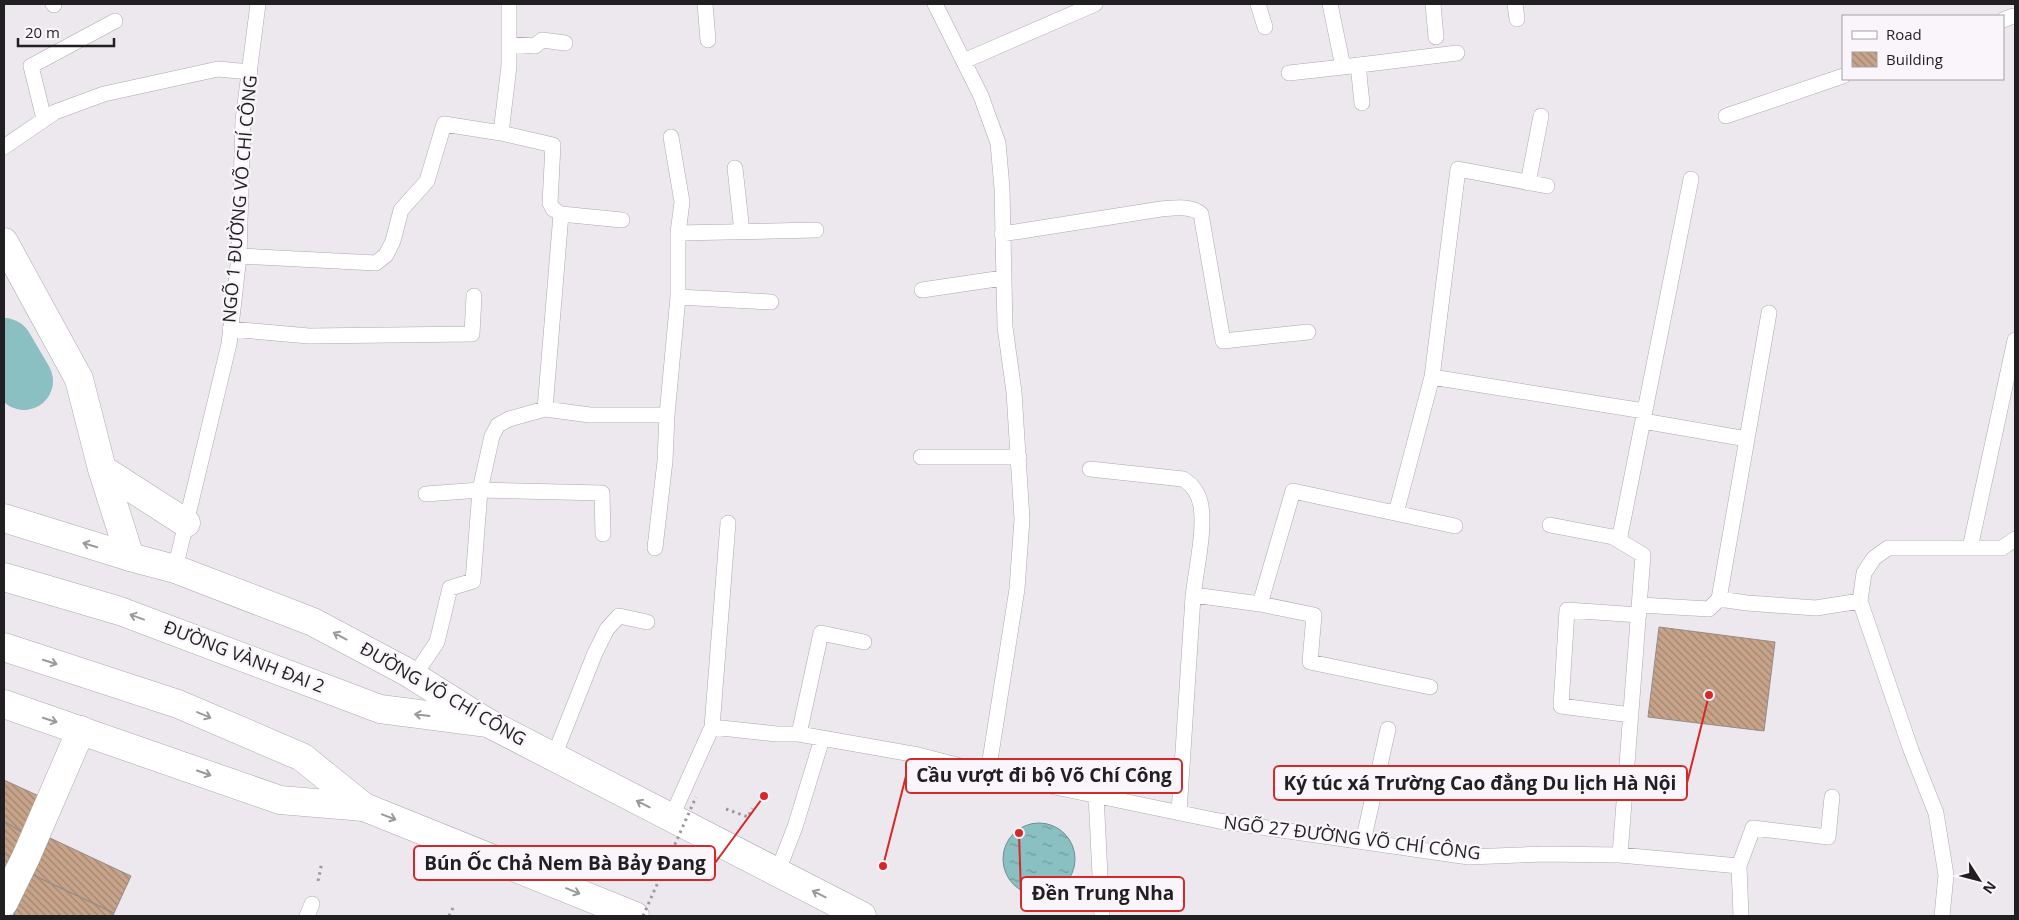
<svg xmlns="http://www.w3.org/2000/svg" width="2019" height="920" font-family="'Open Sans',sans-serif">
  <style>
    .water { fill: url(#water-ripples); stroke: #6a9092 }
    .lines { fill: none; stroke-linecap: round; stroke-linejoin: round }
    .river { stroke: #8ac0c2; stroke-width: 58 }
    .building { fill: url(#building-back-hatch); stroke: #928d8a }
    .lane-casing { stroke: #ada9ae; stroke-width: 16 }
    .street-casing { stroke: #ada9ae; stroke-width: 29 }
    .primary-casing { stroke: #ada9ae; stroke-width: 29 }
    .highway-casing { stroke: #ada9ae; stroke-width: 29 }
    .path { stroke: #9c999c; stroke-width: 3; stroke-dasharray: 2.5 4; stroke-linecap: butt }
    .lane { stroke: #fff; stroke-width: 15 }
    .street { stroke: #fff; stroke-width: 28 }
    .primary { stroke: #fff; stroke-width: 28 }
    .highway { stroke: #fff; stroke-width: 28 }
    .path-bridge { stroke: #9c999c; stroke-width: 3; stroke-dasharray: 2.5 4; stroke-linecap: butt }
    .oneway { stroke: #9b9a9b }
    .labels { text-anchor: middle; stroke-width: 4.5; stroke-linejoin: round; paint-order: stroke }
    .street-label { font-size: 18px; fill: #211f21; stroke: #f9f5fa }
    .leader { fill: none; stroke: #d62828; stroke-width: 2 }
    .callout-dot { fill: #d62828; stroke: #f9f5fa; stroke-width: 2 }
    .callout { fill: #f9f5fa; stroke: #d62828; stroke-width: 2 }
    .callout-label { font-size: 19px; text-anchor: middle; font-weight: bold; fill: #211f21 }
  </style>
  <defs>
    <pattern id="water-ripples" width="26" height="14" patternUnits="userSpaceOnUse" patternTransform="scale(1.25)"><rect width="26" height="14" fill="#8ac0c2"/><path d="M2 4q2-2 4 0t4 0M15 11q2-2 4 0t4 0" fill="none" stroke="#709b9d"/></pattern>
    <pattern id="building-back-hatch" width="6" height="6" patternUnits="userSpaceOnUse" patternTransform="scale(1.25)"><rect width="6" height="6" fill="#c7a389"/><path d="M-1 5l2 2M0 0l6 6M5-1l2 2" fill="none" stroke="#a18470"/></pattern>
  </defs>
  <rect width="100%" height="100%" fill="#ece8ed"/>
  <path class="water" d="M1003 859a36 36 0 1 1 72 0a36 36 0 1 1-72 0Z"/>
  <g class="lines">
    <path class="river" d="M4,347L24,381"/>
  </g>
  <path class="building" d="M1659,627L1775,642L1764,731L1648,717Z
    M4,780L41,797L23,833L4,821Z
    M4,821L23,833L10,857L4,853Z
    M50,838L131,876L114,913L33,875Z
    M4,853L10,857L4,870Z
    M33,875L114,913L113,916H13Z"/>
  <g class="lines">
    <defs>
      <path id="lane" d="M53,4L54,5
        M705,4L708,40
        M935,4L981,96L998,143L1002,188L1005,327L1014,392L1022,519L1017,589L988,773
        M1258,4L1265,27
        M1330,4L1343,67L1457,53
        M1433,4L1436,37
        M1515,4L1517,19
        M2003,20L2013,16
        M509,44L535,46L542,40L565,43
        M964,61L1095,4
        M1358,65L1362,103
        M1289,73L1343,67
        M1726,116L1843,76
        M44,119L31,66L115,21
        M501,133L509,66V4
        M671,137L682,202L678,233
        M4,147L55,112L104,94L218,69L250,72
        M735,168L742,232
        M1528,183L1541,116
        M561,214L622,220
        M1002,234L1161,209C1174,208 1191,205 1201,214L1223,341L1308,332
        M239,256L376,263L386,255L393,241L401,210L427,181L444,124L501,133L553,145L550,203L553,209L561,214
        M922,290L1003,278
        M678,297L771,302
        M230,329L309,336L472,334L474,296
        M1432,377L1458,169L1547,186
        M545,409L561,214
        M1643,421L1747,439
        M921,457H1019
        M1090,469L1183,479C1193,485 1199,494 1201,506C1205,532 1196,569 1193,597C1188,669 1184,741 1179,813
        M426,494L480,490L602,493L603,534
        M1396,513L1432,377L1644,411
        M1550,525L1613,537L1620,536L1621,531L1691,179
        M1613,537L1643,555L1620,855
        M655,548L665,461L667,415
        M1970,548L2015,340
        M175,569L229,344L239,256L243,120L258,4
        M1194,595L1260,604L1314,615L1310,662L1430,687
        M1719,599L1769,313
        M1260,604L1293,491L1455,526
        M1640,605L1709,609L1719,599L1747,603L1816,608L1860,601
        M414,676L437,642L450,588L473,581L480,490L492,436L498,425L509,419L545,409L590,415H667L678,297V233L816,230
        M1631,715L1561,706L1567,610L1639,615
        M712,727L728,523
        M799,734L821,633L864,642
        M554,756L595,653L607,629L619,616L647,622
        M1096,794L1102,916
        M671,818L712,727L777,734H799L918,755L988,773L1219,821L1469,857L1544,854L1620,855L1739,866L1741,916
        M1363,842L1388,729
        M1739,866L1753,828L1828,837L1832,797
        M777,873L795,827L822,739
        M307,916L312,904
        M1942,916L1946,875L1936,813L1911,750L1860,601L1864,573L1874,558L1888,548H2002L2015,539"/>
      <path id="street" d="M4,242L79,379L102,469L130,557
        M102,469L186,523
        M4,902L26,857L81,730"/>
      <path id="primary" d="M4,518L130,557L175,569L313,622L407,672L488,723
        M4,704L280,800L364,807"/>
      <path id="highway" d="M4,577L120,611L380,709L488,723L862,916
        M4,647L178,704L302,757L364,807L635,916"/>
    </defs>
    <use href="#lane" class="lane-casing"/>
    <use href="#street" class="street-casing"/>
    <use href="#primary" class="primary-casing"/>
    <use href="#highway" class="highway-casing"/>
    <path class="path" d="M726,809L748,817L752,808
      M318,881L322,862
      M449,916L453,908"/>
    <use href="#lane" class="lane"/>
    <use href="#street" class="street"/>
    <use href="#primary" class="primary"/>
    <use href="#highway" class="highway"/>
    <path class="path-bridge" d="M643,916L696,797"/>
  </g>
  <defs><path id="oneway-shaft" d="M-6 0H5M1.5-3L5.5 0L1.5 3" fill="none" stroke-width="1.6" stroke-linecap="round" stroke-linejoin="round" transform="scale(1.25)"/></defs>
  <g class="oneway">
    <use href="#oneway-shaft" transform="translate(90 545) rotate(-163)"/>
    <use href="#oneway-shaft" transform="translate(137 617) rotate(-160)"/>
    <use href="#oneway-shaft" transform="translate(340 636) rotate(-152)"/>
    <use href="#oneway-shaft" transform="translate(50 662) rotate(18)"/>
    <use href="#oneway-shaft" transform="translate(204 715) rotate(23)"/>
    <use href="#oneway-shaft" transform="translate(422 715) rotate(-173)"/>
    <use href="#oneway-shaft" transform="translate(50 720) rotate(18)"/>
    <use href="#oneway-shaft" transform="translate(204 773) rotate(19)"/>
    <use href="#oneway-shaft" transform="translate(643 804) rotate(-153)"/>
    <use href="#oneway-shaft" transform="translate(389 817) rotate(21)"/>
    <use href="#oneway-shaft" transform="translate(573 891) rotate(22)"/>
    <use href="#oneway-shaft" transform="translate(819 894) rotate(-153)"/>
  </g>
  <g class="labels">
    <g class="street-label">
      <text transform="translate(240 199) rotate(-85)" y="6">NGÕ 1 ĐƯỜNG VÕ CHÍ CÔNG</text>
      <text transform="translate(244 657) rotate(21)" y="6">ĐƯỜNG VÀNH ĐAI 2</text>
      <text transform="translate(443 694) rotate(30)" y="6">ĐƯỜNG VÕ CHÍ CÔNG</text>
      <text transform="translate(1352 838) rotate(7)" y="6">NGÕ 27 ĐƯỜNG VÕ CHÍ CÔNG</text>
    </g>
  </g>
  <path class="leader" d="M883 866L906 776M1709 695L1687 783M764 796L715 863M1019 833L1021 894"/>
  <g class="callout-dot">
    <circle cx="883" cy="866" r="5"/>
    <circle cx="1709" cy="695" r="5"/>
    <circle cx="764" cy="796" r="5"/>
    <circle cx="1019" cy="833" r="5"/>
  </g>
  <g class="callout">
    <rect x="906" y="759" width="276" height="34" rx="5"/>
    <rect x="1274" y="766" width="413" height="34" rx="5"/>
    <rect x="414" y="846" width="301" height="34" rx="5"/>
    <rect x="1021" y="877" width="163" height="34" rx="5"/>
  </g>
  <g class="callout-label">
    <text x="1044" y="782">Cầu vượt đi bộ Võ Chí Công</text>
    <text x="1480" y="790">Ký túc xá Trường Cao đẳng Du lịch Hà Nội</text>
    <text x="565" y="870">Bún Ốc Chả Nem Bà Bảy Đang</text>
    <text x="1103" y="900">Đền Trung Nha</text>
  </g>
  <rect width="2019" height="920" fill="none" stroke="#211f21" stroke-width="10"/>
  <rect x="1842" y="15" width="162" height="65" fill="#f9f5fa" stroke="#a39fa3"/>
  <rect x="1852" y="31" width="25" height="8" fill="#ffffff" stroke="#a39fa3"/>
  <text x="1886" y="40" font-size="15" fill="#211f21">Road</text>
  <rect x="1852" y="52" width="25" height="15" fill="url(#building-back-hatch)" stroke="#a39fa3"/>
  <text x="1886" y="65" font-size="15" fill="#211f21">Building</text>
  <g transform="translate(1979 880) rotate(126)" stroke="#f9f5fa" stroke-width="4" paint-order="stroke">
  <path d="M0-4L9 19L0 12L-9 19Z" fill="#211f21"/>
  <text y="-8" font-size="14" font-weight="bold" text-anchor="middle" fill="#211f21">N</text>
  </g>
  <path d="M18 38v8h96v-8" fill="none" stroke="#211f21" stroke-width="2.5"/>
  <text x="25" y="38" font-size="15" fill="#211f21" stroke="#f9f5fa" stroke-width="4" paint-order="stroke">20 m</text>
</svg>
